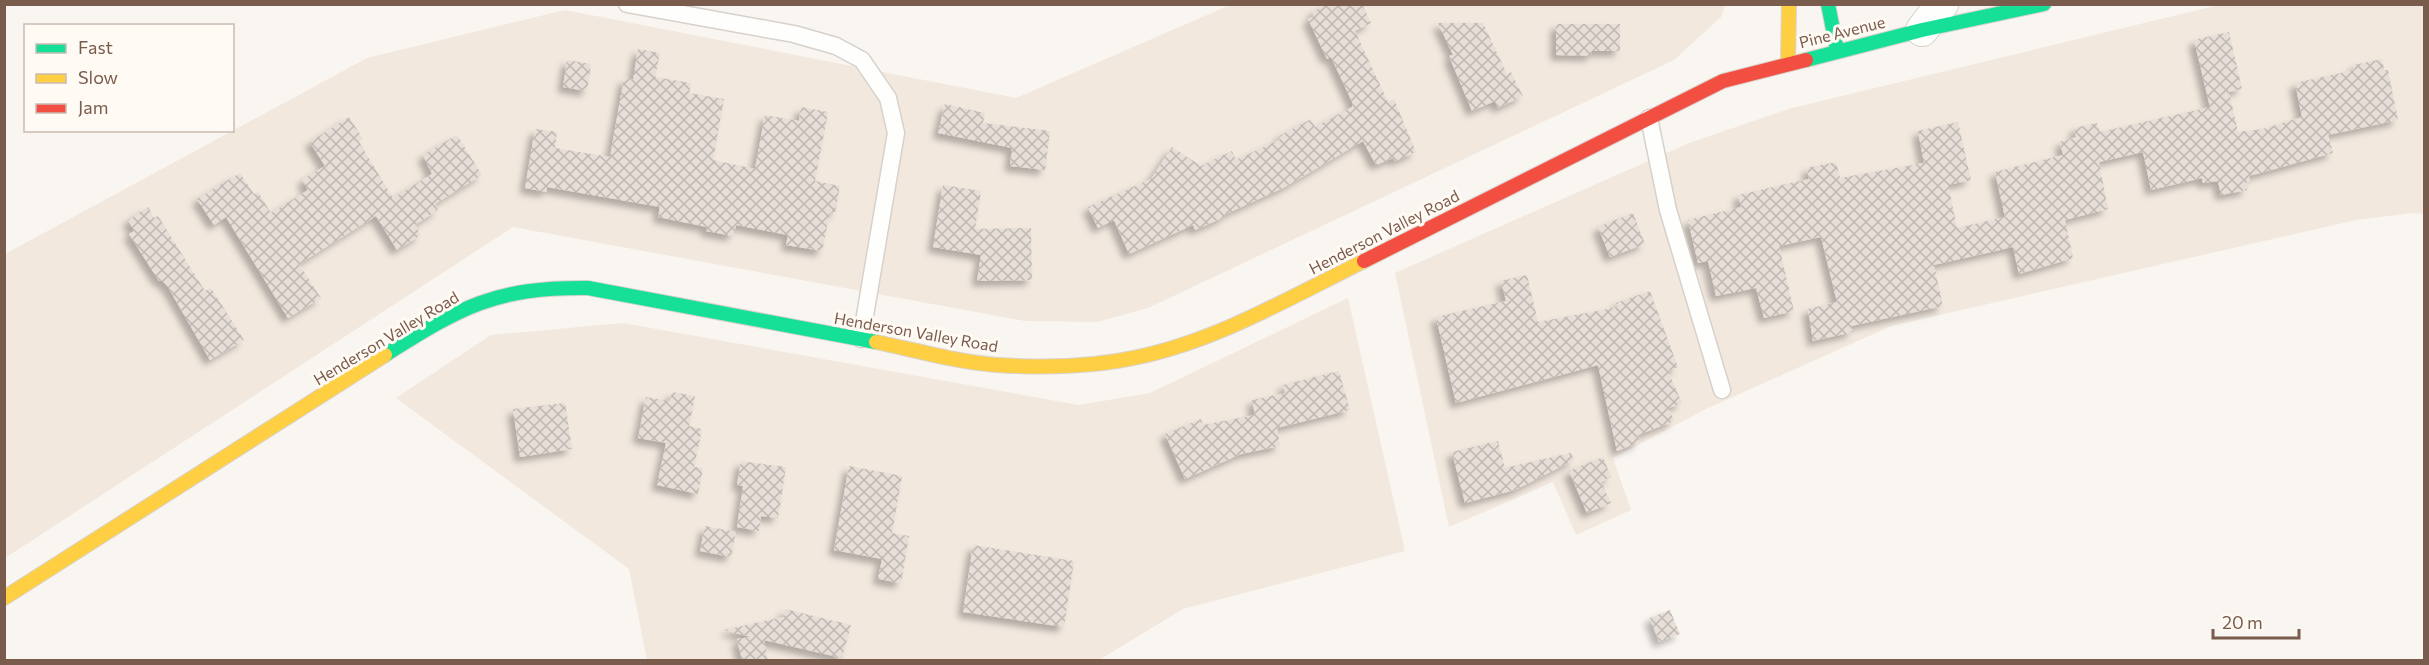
<svg xmlns="http://www.w3.org/2000/svg" width="2429" height="665" font-family="Commissioner,sans-serif">
  <style>
    .residential { fill: #f2e8de }
    .building { fill: url(#building-cross-hatch); filter: url(#shadow) }
    .lines { fill: none; stroke-linecap: round; stroke-linejoin: round }
    .lane-casing { stroke: #d7d1cb; stroke-width: 19 }
    .street-casing { stroke: #d7d1cb; stroke-width: 34 }
    .fast-casing { stroke: #d9d2cb; stroke-width: 16 }
    .slow-casing { stroke: #d9d2cb; stroke-width: 16 }
    .jam-casing { stroke: #d9d2cb; stroke-width: 16 }
    .lane { stroke: #fefefd; stroke-width: 16 }
    .street { stroke: #fefefd; stroke-width: 32 }
    .fast { stroke: #16e098; stroke-width: 14 }
    .slow { stroke: #ffcf43; stroke-width: 14 }
    .jam { stroke: #f24e42; stroke-width: 14 }
    .labels { text-anchor: middle; stroke-width: 6; stroke-linejoin: round; paint-order: stroke }
    .street-label { font-size: 16px; fill: #7a5c4d; stroke: #fffaf3 }
  </style>
  <defs>
    <pattern id="building-cross-hatch" width="8" height="8" patternUnits="userSpaceOnUse" patternTransform="scale(1.5)"><rect width="8" height="8" fill="#e6ded7"/><path d="M0 0l8 8M0 8l8-8" fill="none" stroke="#bfb7b1"/></pattern>
    <filter id="shadow"><feDropShadow dx="-5.5" dy="5.5" stdDeviation="3" flood-color="#0004"/></filter>
  </defs>
  <rect width="100%" height="100%" fill="#f9f5f0"/>
  <path class="residential" d="M1230,5H1725L1721,17L1674,60L1148,308L1097,322L1025,321L513,227L5,558V254L367,58L565,10L1016,98Z
    M2219,5H2424V214L2413,213L2356,220L1891,326L1706,409L1613,458L1631,510L1576,535L1553,482L1449,527L1395,273L1689,143L1792,108Z
    M1348,298L1405,551L1183,609L1099,660H647L629,569L396,398L491,335L623,323L1079,405L1150,393Z"/>
  <path class="building" d="M1328,4H1362L1371,23L1355,31L1388,102L1394,99L1416,152L1395,161L1393,158L1376,165L1363,141L1285,187L1224,215L1225,217L1195,230L1193,225L1129,254L1114,220L1098,228L1088,207L1151,179L1172,147L1201,166L1232,151L1236,160L1281,139L1279,136L1311,119L1315,127L1352,107L1353,104L1331,57L1327,59L1308,19L1314,16L1312,12Z
    M1438,23H1483L1507,74L1511,72L1523,96L1498,108L1495,101L1472,111L1449,56L1453,55Z
    M1556,24H1620V51H1592V56L1556,55Z
    M2229,32L2242,89L2229,92L2238,132L2263,129L2302,117L2295,83L2355,70L2354,65L2382,59L2384,70H2388L2398,120L2328,135L2333,153L2249,176L2250,182H2246L2247,190L2221,195L2218,181L2203,183L2202,178L2151,190L2143,152L2099,162L2108,209L2065,220L2073,258L2019,274L2013,247L1934,265L1943,306L1851,326L1853,332L1813,341L1808,309L1837,302L1821,237L1779,246L1794,311L1764,318L1756,288L1716,296L1708,261L1698,263L1688,220L1741,207L1738,195L1809,179L1807,168L1836,162L1840,178L1924,163L1918,131L1958,122L1971,180L1948,185L1957,228L2005,217L1995,172L2063,155L2060,142L2076,137L2074,128L2097,123L2100,132L2210,107L2194,40Z
    M638,49L660,53L655,77L691,83L689,93L724,99L713,160L755,169L765,115L799,121L801,107L828,112L815,181L840,186L835,213L830,212L822,251L786,245L788,235L736,225L733,236L706,231L707,227L658,217L660,207L547,187V192L525,188L535,129L557,132L555,148L610,157L624,78L633,80Z
    M567,60L591,64L587,91L563,87Z
    M945,104L985,113L983,123L1050,131L1045,170L1010,166L1012,148L938,133Z
    M349,117L363,139L359,142L393,198L432,174L423,155L457,135L482,175L435,204L438,210L415,225L421,235L397,250L376,216L299,264L321,298L288,318L226,217L214,225L197,199L240,173L254,194L258,192L271,213L308,190L302,180L325,166L310,142Z
    M943,185L981,191L975,229L1031,228L1032,280L977,281L981,255L933,247Z
    M148,207L154,218L158,216L205,291L211,288L244,340L210,360L168,287L161,280L159,281L129,234L134,231L128,220Z
    M1633,213L1645,244L1610,257L1598,227Z
    M1527,275L1538,322L1618,307L1616,303L1650,291L1678,367L1668,371L1682,403L1669,408L1674,421L1638,435L1639,442L1617,451L1598,365L1456,403L1436,317L1506,301L1501,281Z
    M1339,371L1350,410L1277,428L1280,446L1241,454L1185,479L1165,434L1201,419L1203,425L1255,415L1252,400L1285,393L1283,385Z
    M672,392L695,396L689,426L702,429L694,467L703,468L698,494L657,485L666,443L638,438L646,397L670,401Z
    M565,403L572,449L520,457L513,409Z
    M1498,441L1505,468L1571,453L1574,460L1515,490L1465,503L1452,452Z
    M1603,457L1611,477L1601,482L1611,503L1587,513L1569,471Z
    M741,461L786,467L778,518L761,516L759,531L737,527L743,486L737,485Z
    M849,466L902,476L892,533L909,536L901,583L878,579L882,559L834,550Z
    M705,526L736,532L731,557L700,551Z
    M973,545L1074,561L1064,627L963,612Z
    M785,609L851,625L842,658L764,640L768,660H742L737,639L751,637L724,630L783,617Z
    M1670,610L1680,634L1659,642L1650,618Z"/>
  <g class="lines">
    <defs>
      <path id="lane" d="M627,4L794,34L836,46L862,60L888,98L896,133L861,339
        M1649,118L1668,210L1722,390"/>
      <path id="street" d="M1922,30L1942,4"/>
      <path id="fast" d="M1828,4L1837,50
        M1806,60L1922,30L2044,4
        M385,355C461,307 495,287 588,288L876,342"/>
      <path id="slow" d="M1788,62L1789,4
        M876,342C915,350 957,362 997,365C1043,368 1093,367 1138,357C1218,340 1291,297 1364,261
        M4,598L385,355"/>
      <path id="jam" d="M1364,261L1723,81L1806,60"/>
    </defs>
    <use href="#lane" class="lane-casing"/>
    <use href="#street" class="street-casing"/>
    <use href="#fast" class="fast-casing"/>
    <use href="#slow" class="slow-casing"/>
    <use href="#jam" class="jam-casing"/>
    <use href="#lane" class="lane"/>
    <use href="#street" class="street"/>
    <use href="#fast" class="fast"/>
    <use href="#slow" class="slow"/>
    <use href="#jam" class="jam"/>
  </g>
  <g class="labels">
    <g class="street-label">
      <text transform="translate(1842 32) rotate(-14)" y="6">Pine Avenue</text>
      <text transform="translate(1384 232) rotate(-27)" y="6">Henderson Valley Road</text>
      <text transform="translate(916 332) rotate(10)" y="6">Henderson Valley Road</text>
      <text transform="translate(386 338) rotate(-31)" y="6">Henderson Valley Road</text>
    </g>
  </g>
  <rect width="2429" height="665" fill="none" stroke="#7a5c4d" stroke-width="12"/>
  <rect x="24" y="24" width="210" height="108" fill="#fffaf3" stroke="#cabbb1" stroke-width="1.5"/>
  <rect x="36" y="44" width="30" height="9" fill="#16e098" stroke="#cabbb1" stroke-width="1.5"/>
  <text x="78" y="54" font-size="18" fill="#7a5c4d">Fast</text>
  <rect x="36" y="74" width="30" height="9" fill="#ffcf43" stroke="#cabbb1" stroke-width="1.5"/>
  <text x="78" y="84" font-size="18" fill="#7a5c4d">Slow</text>
  <rect x="36" y="104" width="30" height="9" fill="#f24e42" stroke="#cabbb1" stroke-width="1.5"/>
  <text x="78" y="114" font-size="18" fill="#7a5c4d">Jam</text>
  <path d="M2213 629v9h86v-9" fill="none" stroke="#7a5c4d" stroke-width="3"/>
  <text x="2222" y="629" font-size="18" fill="#7a5c4d" stroke="#fffaf3" stroke-width="4.5" paint-order="stroke">20 m</text>
</svg>
